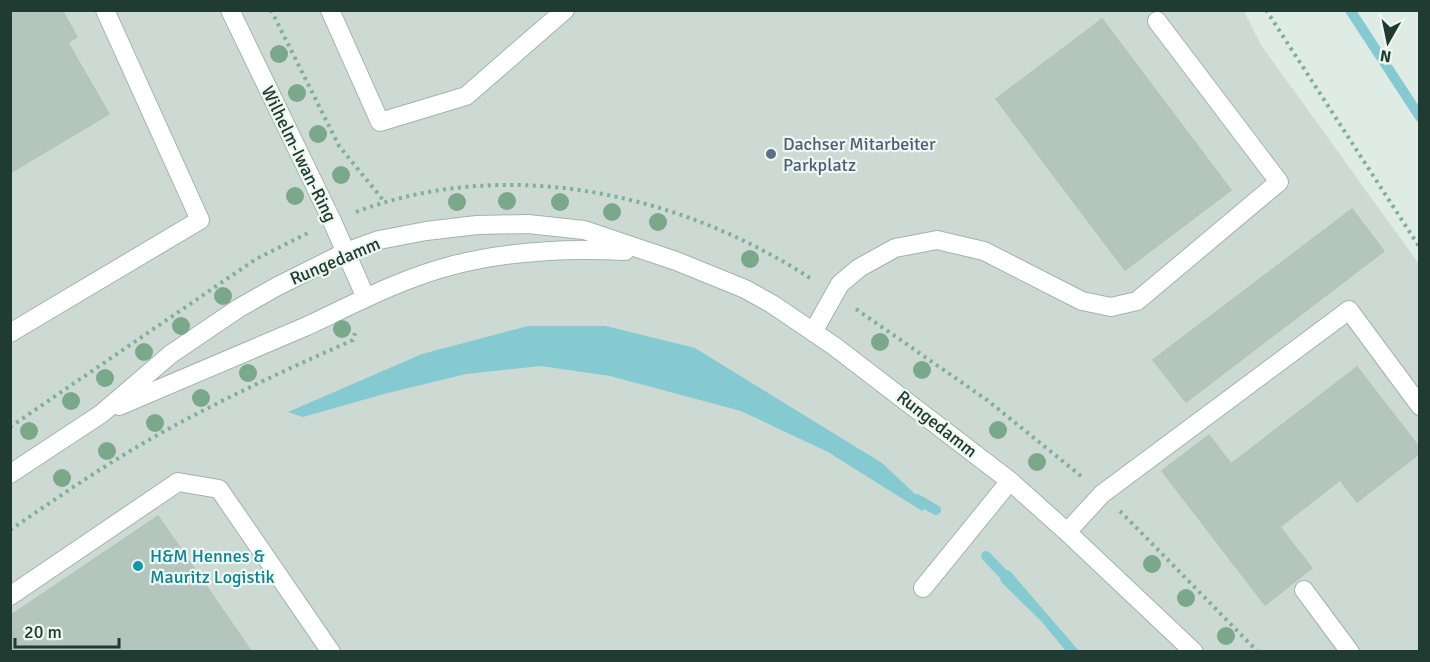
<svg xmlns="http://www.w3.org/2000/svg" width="1430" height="662" font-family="Signika,sans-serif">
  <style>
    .built { fill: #cddad4 }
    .water { fill: #85cad1 }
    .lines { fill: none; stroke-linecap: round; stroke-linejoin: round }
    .stream { stroke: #85cad1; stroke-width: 10 }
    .building { fill: #b4c5be; stroke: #b2c4bb; stroke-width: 1.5 }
    .service-casing { stroke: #a2b3ac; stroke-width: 20 }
    .minor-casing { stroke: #a2b3ac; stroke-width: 20 }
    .path { stroke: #7faf9d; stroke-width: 4; stroke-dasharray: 3 4.5; stroke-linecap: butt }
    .service { stroke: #fff; stroke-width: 18 }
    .minor { stroke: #fff; stroke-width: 18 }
    .tree { fill: #7ba88b }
    .service-dot { fill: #5c6f8a; stroke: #eff7f3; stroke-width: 2 }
    .culture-dot { fill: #0f9aa8; stroke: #eff7f3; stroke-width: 2 }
    .labels { text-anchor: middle; stroke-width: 4.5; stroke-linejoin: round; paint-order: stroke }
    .service-label { font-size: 18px; fill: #4e5e75; stroke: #eff7f3; text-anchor: start }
    .street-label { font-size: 18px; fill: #203b32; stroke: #eff7f3 }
    .culture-label { font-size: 18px; fill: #0d838f; stroke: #eff7f3; text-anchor: start }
  </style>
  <rect width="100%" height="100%" fill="#dfebe5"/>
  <path class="built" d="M10,11H1244L1261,45L1419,264V651H11Z"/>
  <path class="water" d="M528,326H606L695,348L882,463L928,506L922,511L828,452L741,411L610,376L541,366L466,374L384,394L303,417L288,412L422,354Z
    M998,568L1010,571L1079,651H1066L1041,621L1001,582Z"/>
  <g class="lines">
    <path class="stream" d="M1350,10L1420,117
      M917,499L936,510
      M986,556L1007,578"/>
  </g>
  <path class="building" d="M10,10H62L77,37L68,43L109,114L10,173Z
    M1102,19L1231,190L1125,270L996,99Z
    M1352,209L1384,251L1186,402L1153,360Z
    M1357,367L1419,447V454L1357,502L1340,480L1280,527L1312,568L1265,605L1162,471L1209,435L1231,464Z
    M158,516L251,651H10V616Z"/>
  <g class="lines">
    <defs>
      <path id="service" d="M330,10L380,122L466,96L565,10
        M813,332L840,284L859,268L895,248L937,240L984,251L1082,301L1111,307L1137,301L1279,182L1157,21
        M10,333L200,220L105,10
        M1067,532L1102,494L1349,310L1420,406
        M923,588L1010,481
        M1304,590L1350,652
        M10,596L178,482L219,489L331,652"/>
      <path id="minor" d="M230,10L332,221L366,298
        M119,406C181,379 244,353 307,326C354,304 402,278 454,265C509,251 568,248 625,251
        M10,474L101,414L171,354L239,308L276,287L346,252L379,240L426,231L477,225L528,224L584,230L676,261L745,289L772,304L834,346L1010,481L1067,532L1194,652"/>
    </defs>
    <use href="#service" class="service-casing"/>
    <use href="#minor" class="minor-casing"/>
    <path class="path" d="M271,10L339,146L384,201
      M1266,10L1420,248
      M356,212C507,155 681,193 813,280
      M856,309L987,400L1081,476
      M10,427L256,259L308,233
      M1120,511L1258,652
      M10,530C63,494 116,457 172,427C231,395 292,367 353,340L355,333"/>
    <use href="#service" class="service"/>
    <use href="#minor" class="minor"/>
  </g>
  <g class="tree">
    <circle cx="279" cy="54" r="9"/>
    <circle cx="297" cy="93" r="9"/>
    <circle cx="318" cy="134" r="9"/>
    <circle cx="341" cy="175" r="9"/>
    <circle cx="295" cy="196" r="9"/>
    <circle cx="507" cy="201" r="9"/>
    <circle cx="457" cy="202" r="9"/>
    <circle cx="560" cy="202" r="9"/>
    <circle cx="612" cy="212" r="9"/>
    <circle cx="658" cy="222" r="9"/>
    <circle cx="750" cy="259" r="9"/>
    <circle cx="223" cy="296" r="9"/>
    <circle cx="181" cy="326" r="9"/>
    <circle cx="342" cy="329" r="9"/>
    <circle cx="880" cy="342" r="9"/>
    <circle cx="144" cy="352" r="9"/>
    <circle cx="922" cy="370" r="9"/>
    <circle cx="248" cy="373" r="9"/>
    <circle cx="105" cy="378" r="9"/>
    <circle cx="201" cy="398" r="9"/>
    <circle cx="71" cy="401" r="9"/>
    <circle cx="155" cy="423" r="9"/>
    <circle cx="998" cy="430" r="9"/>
    <circle cx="29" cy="431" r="9"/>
    <circle cx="107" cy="451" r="9"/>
    <circle cx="1037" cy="462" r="9"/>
    <circle cx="62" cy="478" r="9"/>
    <circle cx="1152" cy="564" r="9"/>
    <circle cx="1186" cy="598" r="9"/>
    <circle cx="1226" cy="636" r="9"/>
  </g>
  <circle class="service-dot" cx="771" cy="154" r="6"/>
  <circle class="culture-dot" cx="138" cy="566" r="6"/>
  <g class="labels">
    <g class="service-label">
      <text x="783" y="150">Dachser Mitarbeiter<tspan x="783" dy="21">Parkplatz</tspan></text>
    </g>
    <g class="street-label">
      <text transform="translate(299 154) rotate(64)" y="6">Wilhelm-Iwan-Ring</text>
      <text transform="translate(335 261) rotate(-23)" y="6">Rungedamm</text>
      <text transform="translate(937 424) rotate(38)" y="6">Rungedamm</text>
    </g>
    <g class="culture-label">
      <text x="150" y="562">H&amp;M Hennes &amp;<tspan x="150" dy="21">Mauritz Logistik</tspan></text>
    </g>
  </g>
  <rect width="1430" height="662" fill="none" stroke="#203b32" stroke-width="24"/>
  <g transform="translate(1388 42) rotate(189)" stroke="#eff7f3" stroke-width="4.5" paint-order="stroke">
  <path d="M0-4.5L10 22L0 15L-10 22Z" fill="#203b32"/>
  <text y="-9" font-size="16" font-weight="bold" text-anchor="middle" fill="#203b32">N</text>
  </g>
  <path d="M15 638v9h104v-9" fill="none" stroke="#203b32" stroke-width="3"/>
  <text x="24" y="638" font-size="18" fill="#203b32" stroke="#eff7f3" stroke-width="4.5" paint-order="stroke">20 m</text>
</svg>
